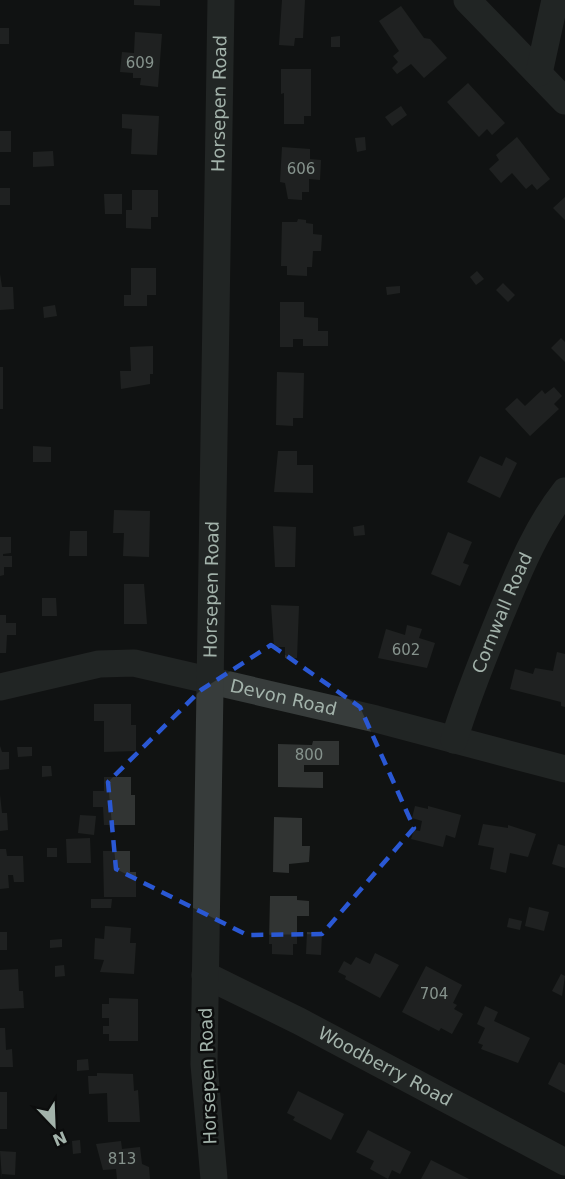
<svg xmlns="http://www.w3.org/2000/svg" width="565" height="1179" font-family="'DejaVu Sans',sans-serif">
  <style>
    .building { fill: #313433 }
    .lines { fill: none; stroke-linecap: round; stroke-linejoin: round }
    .minor { stroke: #373c3b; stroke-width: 27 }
    .marked { fill: none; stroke: #2a58d4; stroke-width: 4.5; stroke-dasharray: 12 8; stroke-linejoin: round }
    .labels { text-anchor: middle; stroke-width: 5; stroke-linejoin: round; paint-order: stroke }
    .number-label { font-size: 15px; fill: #86938d }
    .street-label { font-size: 18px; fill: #a3b3ab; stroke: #0c0d0d }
  </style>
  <rect width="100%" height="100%" fill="#111312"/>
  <path class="building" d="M134,0H160V6L134,5Z
    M282,0H305L303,38H295L294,46L279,45Z
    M401,6L424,38L430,39L447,58L424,78L411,64L397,74L392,68L398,62L393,56L399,51L379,21Z
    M0,28H9V44H0Z
    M135,32L162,34L158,87L140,85L141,78H133V73L120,72L122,52L134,53Z
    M340,36V47H331V37Z
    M281,69H311V116H304V124H284V93L281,94Z
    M468,83L505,123L492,135L487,129L479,137L447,102Z
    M401,106L407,115L392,126L385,117Z
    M122,114L159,116L157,155L131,154L132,129L122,128Z
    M0,131H11V152H0Z
    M365,137L366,150L357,152L355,138Z
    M517,137L550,179L537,190L532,184L526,189L512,173L501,183L489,169L499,160L496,155Z
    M282,147L310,149V159L321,160L320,180L309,179V192H302V200L288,199L285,183L280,182Z
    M53,151L54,166L33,167V152Z
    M0,188H10V205H0Z
    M132,190H158V217H151V229L126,228V210H132Z
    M104,194H122V214H105Z
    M565,197V220L553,208Z
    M298,219L306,220V223L313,224V234L322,235L321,251H313L312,267H307V276L287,275V266H281L282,222H297Z
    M131,268H156V295H147V306H124V295H131Z
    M477,271L484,279L476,285L470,277Z
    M0,274L2,287H13L14,309L0,310Z
    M503,283L515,295L508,302L496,290Z
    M400,286V293L387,295L386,287Z
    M280,302H304V317L318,318V331H328V346H303V339H293V347H280Z
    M55,305L57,316L44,318L43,307Z
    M561,338L565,342V362L551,348Z
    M153,346V374H150V384L121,389L120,371H131L130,347Z
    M0,367H3V409H0Z
    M277,372L304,373L303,418H293V426L276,425Z
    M554,387L562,396L554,404L559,409L530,436L505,409L517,398L525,406L542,390L545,394Z
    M33,446L51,447V462H33Z
    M278,451H297V465H313V493L274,492Z
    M480,456L502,466L506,457L517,463L500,498L467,482Z
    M114,510L150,511L149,557L123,556L124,533H113Z
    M364,525L365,535L354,536L353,527Z
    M273,526L296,527L295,567H275Z
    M70,531H87V556H69Z
    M448,532L472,542L463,563L469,565L460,586L431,574Z
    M0,537H11V553L3,554V556H12V567H4V575L0,576Z
    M124,584H144L147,624H124Z
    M42,598H56L57,616H42Z
    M271,605L299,606L297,658H285V647H274Z
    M0,615H6V623H16V635H7L6,653H0Z
    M407,625L422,629L419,638L435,643L427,668L378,658L386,629L405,635Z
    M557,652L565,654V707L561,706V702L510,689L515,669L533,674L535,668L553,671Z
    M94,704H131V725H136V751L104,752V721H94Z
    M313,741H339V765H304V772H323V788L278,787V744L312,745Z
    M0,746L2,752H9V769L0,770Z
    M17,747H32V756L18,757Z
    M42,766H51L52,776L42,777Z
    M104,777H131V795H135V825H104L103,807H93V791H104Z
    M0,795L2,813H7L8,830L0,831Z
    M415,806L428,809V806L461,815L455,838L446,835L443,847L411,839L414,830L420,831L422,821L412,818Z
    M80,815L96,816L94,835L78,833Z
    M274,817L302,818V846H310L309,862L289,864V873L273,872Z
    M483,824L508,828V825L536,834L528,857L510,853L506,873L490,869L494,848L478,845Z
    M90,838L91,863H67L66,839Z
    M558,844L565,846V868L552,864Z
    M47,848H57V857H47Z
    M0,849H6L7,856H23L24,882H14L13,875H8L9,888L0,889Z
    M103,851H130V872H136V897H104Z
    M270,896H297V900L309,901V916H297V944H293V955L272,954V944H269Z
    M91,899H112L111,908H91Z
    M529,907L549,912L544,931L525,926Z
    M509,918L522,921L520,930L507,927Z
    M105,926L131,928L130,943H136L134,974L100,972L104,960L94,959L95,938L104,939Z
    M0,932H7V950H0Z
    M307,932L322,933L321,955L306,954Z
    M62,939V947L50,948V940Z
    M375,953L399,965L380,998L345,979L346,976L338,972L344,961L351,965L356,957L370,964Z
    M64,965L65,976L55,977V966Z
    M426,966L462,985L453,1003L457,1005L454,1009L463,1014L452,1034L441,1028L439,1031L402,1012Z
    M18,969L19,991H23L24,1008L0,1009V970Z
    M561,974L565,976L562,996L552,991Z
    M109,998L138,999V1041H109V1034H103V1026H109V1018H102V1004H109Z
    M485,1006L498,1012L494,1021L530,1038L518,1063L481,1049L483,1045L478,1043L485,1028L477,1024Z
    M0,1028H5L6,1050L12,1049L13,1067H0Z
    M88,1059L89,1070L77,1071V1060Z
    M559,1062L565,1065V1093L548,1084Z
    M97,1073L133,1074L134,1091L138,1090L140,1122H108L107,1093L89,1094L88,1076H97Z
    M298,1091L344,1114L331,1140L293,1120L295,1117L287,1113Z
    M0,1092H7V1129H0Z
    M368,1130L411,1152L400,1174L392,1170L388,1179L370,1169L374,1161L356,1152Z
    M80,1140L81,1153L73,1154L72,1141Z
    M121,1141L122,1149L140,1147L142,1164L149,1167L150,1179H117L116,1169L103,1170L96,1144Z
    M0,1151L16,1152L15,1175L2,1174V1179Z
    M431,1160L469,1179H421Z"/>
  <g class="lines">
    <g class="minor">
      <path d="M467,0L565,101"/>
      <path d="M539,73L555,0"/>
      <path id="s1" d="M0,687L99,664L134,663L376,719L565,769"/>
      <path id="s2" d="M454,740C467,697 484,656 501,614C519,571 536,528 565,491"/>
      <path id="s3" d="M205,975L299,1021L565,1162"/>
      <path id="s4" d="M214,1179L204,1064L221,0"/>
    </g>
  </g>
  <path d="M0 0H565V1179H0ZM271,645L360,707L414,828L322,934L247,935L116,869L108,782L201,690Z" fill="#111312" fill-opacity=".55" fill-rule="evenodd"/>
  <path class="marked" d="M271,645L360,707L414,828L322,934L247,935L116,869L108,782L201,690Z"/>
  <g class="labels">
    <g class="number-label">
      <text x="140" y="68">609</text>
      <text x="301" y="174">606</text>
      <text x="406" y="655">602</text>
      <text x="309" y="760">800</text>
      <text x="434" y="999">704</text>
      <text x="122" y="1164">813</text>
    </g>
    <g class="street-label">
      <text dy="6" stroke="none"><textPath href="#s4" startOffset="1076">Horsepen Road</textPath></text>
      <text dy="6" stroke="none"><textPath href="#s4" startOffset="590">Horsepen Road</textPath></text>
      <text dy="6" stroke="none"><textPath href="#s2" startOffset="136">Cornwall Road</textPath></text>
      <text dy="6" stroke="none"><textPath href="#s1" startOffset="290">Devon Road</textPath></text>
      <text dy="6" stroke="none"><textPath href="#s3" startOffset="202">Woodberry Road</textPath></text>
      <text transform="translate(208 1076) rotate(-92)" y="6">Horsepen Road</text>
    </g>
  </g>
  <g transform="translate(54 1125) rotate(157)" stroke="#0c0d0d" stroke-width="4.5" paint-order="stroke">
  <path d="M0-4.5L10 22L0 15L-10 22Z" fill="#a3b3ab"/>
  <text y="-9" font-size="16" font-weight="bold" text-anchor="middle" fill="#a3b3ab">N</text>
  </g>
</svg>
